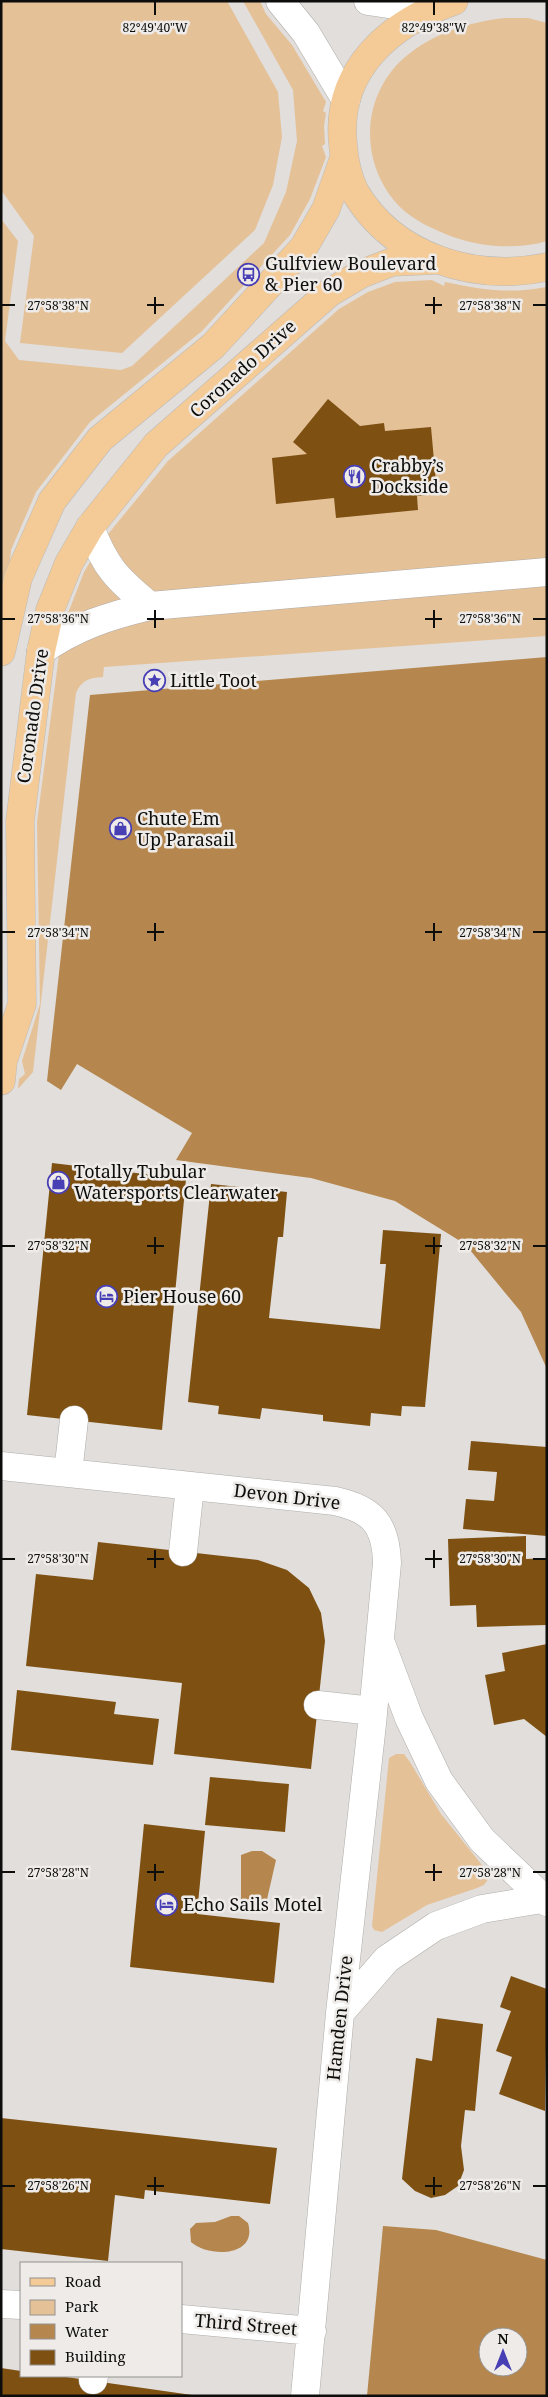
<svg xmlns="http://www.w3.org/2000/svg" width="548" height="2397" font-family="'Noto Serif',serif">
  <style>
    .green { fill: #e5c198 }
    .water { fill: #b5864d; fill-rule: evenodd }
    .building { fill: #7e5113 }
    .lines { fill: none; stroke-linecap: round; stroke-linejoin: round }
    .minor-casing { stroke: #afaca9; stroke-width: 29 }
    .major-casing { stroke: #bbb; stroke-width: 29 }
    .minor { stroke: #fff; stroke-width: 28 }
    .major { stroke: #f4cb97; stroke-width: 28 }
    .ticks { fill: none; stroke: #0d0d0c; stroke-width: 2 }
    .labels { text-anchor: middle; stroke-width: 5; stroke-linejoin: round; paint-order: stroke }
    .poi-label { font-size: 18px; fill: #0d0d0c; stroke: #eeebe8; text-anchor: start }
    .street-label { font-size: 18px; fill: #0d0d0c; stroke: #eeebe8 }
    .ticks-label { font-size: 12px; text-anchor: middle; fill: #0d0d0c; stroke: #eeebe8; stroke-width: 5; stroke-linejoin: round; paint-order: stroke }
  </style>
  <rect width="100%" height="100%" fill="#e1dedb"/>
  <path class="green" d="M1,1H227L278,92L282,137L273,185L255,230L122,353L20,343L34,236L1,190Z
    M243,1H260L266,14L292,45L326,102L323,111L326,113L324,126L325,144L322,146L326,157L310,199L290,235L202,331L90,422L36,492L11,550L8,587L1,586V219L18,241L5,341L19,360L121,370L132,366L264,243L286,192L297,141L293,90Z
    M505,18H528L547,23V241C517,250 482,247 453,237C435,230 414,221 400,207C359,165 360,97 404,58C433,33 469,22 505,18Z
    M432,280L444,286L445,282C482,290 510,294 547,287V636L104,667L103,677C89,678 82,680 76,693L33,1072L18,1089L19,1079L25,1074L22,1061L40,1004L37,822L59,655L67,616L84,572L104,539L168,461L339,309L368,292L395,282Z
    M396,1754H404L410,1762L441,1814L486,1870L489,1878L484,1885L477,1888L427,1905L382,1932L374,1930L372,1926L389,1758Z"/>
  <path class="water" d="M547,657V1369L521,1312L465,1244L395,1201L311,1178L176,1160L192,1133L77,1064L61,1090L47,1081L90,695Z
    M252,1851H262L276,1860L265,1908L241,1905V1855Z
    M231,2216H239L248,2223C258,2257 209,2258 191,2242L190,2229L196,2223L215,2222Z
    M383,2226L436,2230L547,2260V2396H367ZM488,2337H518V2367H488Z"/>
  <path class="building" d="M328,399L360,426L384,423L385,431L431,427L437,494L417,496L418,510L336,518L334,498L276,504L272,458L307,454L293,442Z
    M52,1163L186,1179L162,1430L27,1415Z
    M211,1184L287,1192L283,1237H278L269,1318L380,1329L386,1264H380L383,1230L441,1234L425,1407L402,1406L401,1416L371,1413L370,1426L323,1421V1415L262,1408L260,1419L218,1414L219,1406L188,1402Z
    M471,1441L547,1447V1536L463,1529L466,1499L494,1501L497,1472L468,1470Z
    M526,1536V1559L547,1558V1625L477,1627L476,1605L450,1606L448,1539Z
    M98,1542L258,1560L287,1570L309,1588L321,1613L325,1641L311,1769L174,1754L182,1683L26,1666L36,1574L93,1580Z
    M547,1644V1737L524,1719L494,1725L485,1675L505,1671L502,1653Z
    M17,1690L116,1702L114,1714L159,1719L153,1765L11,1750Z
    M210,1777L289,1784L285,1832L205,1825Z
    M144,1824L205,1831L197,1914L280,1923L274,1983L130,1967Z
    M511,1976L547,1989L545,2111L499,2094L512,2057L496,2051L511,2011L500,2007Z
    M437,2018L483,2024L475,2111L465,2110L461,2146L464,2170L458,2186L445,2195L431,2198L415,2191L402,2179L416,2058L432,2061Z
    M1,2118L277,2148L270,2204L145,2190L144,2199L115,2195L108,2261L1,2249Z
    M1,2368L21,2371V2376H59L199,2396H1Z"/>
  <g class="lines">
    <defs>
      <path id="minor" d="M280,1L306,33L346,100
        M368,1L428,10
        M90,527C105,567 117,579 150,606
        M41,651C76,626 109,616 150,606L547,572
        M1,1466L335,1501C372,1509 386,1524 387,1563L372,1724L340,2013L305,2396
        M68,1473L74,1420
        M183,1552L190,1486
        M382,1646L409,1718L439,1781L482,1840L547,1902
        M318,1705L373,1711
        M340,2013L387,1959L436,1926L482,1909L542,1899
        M1,2304L21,2305
        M181,2319L312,2331
        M93,2380L94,2376"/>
      <path id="major" d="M454,1C390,23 335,70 343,144C344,159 348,178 355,192C394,258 475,282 547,267
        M1,652L18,578L52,501L100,439L213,346L304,247L326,209L344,158
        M1,1081L3,1061L22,1004L20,821L32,724L41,651L50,610L69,563L90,527L156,445L329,293L361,274L392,262L435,260"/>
    </defs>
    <use href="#minor" class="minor-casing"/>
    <use href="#major" class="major-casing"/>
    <use href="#minor" class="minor"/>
    <use href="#major" class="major"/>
  </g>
  <path class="ticks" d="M155,2V15M434,2V15M155,297V314M434,297V314M2,305H15M147,305H164M425,305H442M533,305H546M155,610V628M434,610V628M2,619H15M147,619H164M425,619H442M533,619H546M155,923V941M434,923V941M2,932H15M147,932H164M425,932H442M533,932H546M155,1237V1254M434,1237V1254M2,1246H15M147,1246H164M425,1246H442M533,1246H546M155,1550V1568M434,1550V1568M2,1559H15M147,1559H164M425,1559H442M533,1559H546M155,1864V1881M434,1864V1881M2,1872H15M147,1872H164M425,1872H442M533,1872H546M155,2177V2195M434,2177V2195M2,2186H15M147,2186H164M425,2186H442M533,2186H546"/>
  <defs>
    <symbol id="bus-ring" viewBox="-11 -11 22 22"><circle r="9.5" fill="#eeebe8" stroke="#483fb5" stroke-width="1.5"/><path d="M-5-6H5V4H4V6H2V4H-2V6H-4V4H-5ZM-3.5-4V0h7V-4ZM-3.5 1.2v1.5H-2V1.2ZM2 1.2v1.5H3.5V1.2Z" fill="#483fb5"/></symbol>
    <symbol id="restaurant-ring" viewBox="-11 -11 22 22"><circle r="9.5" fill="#eeebe8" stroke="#483fb5" stroke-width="1.5"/><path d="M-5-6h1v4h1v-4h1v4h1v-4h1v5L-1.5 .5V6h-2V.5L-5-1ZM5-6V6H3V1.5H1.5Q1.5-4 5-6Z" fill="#483fb5"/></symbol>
    <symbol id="sight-ring" viewBox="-11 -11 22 22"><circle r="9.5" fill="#eeebe8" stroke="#483fb5" stroke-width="1.5"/><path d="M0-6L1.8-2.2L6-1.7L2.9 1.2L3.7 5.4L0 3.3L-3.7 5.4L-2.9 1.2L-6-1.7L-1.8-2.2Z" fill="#483fb5"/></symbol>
    <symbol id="shop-ring" viewBox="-11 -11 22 22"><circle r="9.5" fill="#eeebe8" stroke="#483fb5" stroke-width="1.5"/><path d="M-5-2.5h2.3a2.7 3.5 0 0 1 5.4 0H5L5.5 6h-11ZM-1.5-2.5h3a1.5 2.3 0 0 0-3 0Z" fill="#483fb5"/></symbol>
    <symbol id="hotel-ring" viewBox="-11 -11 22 22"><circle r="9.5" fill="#eeebe8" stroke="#483fb5" stroke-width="1.5"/><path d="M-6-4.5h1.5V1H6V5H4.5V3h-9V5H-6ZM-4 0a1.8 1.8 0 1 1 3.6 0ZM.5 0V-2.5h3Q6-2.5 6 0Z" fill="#483fb5"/></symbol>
  </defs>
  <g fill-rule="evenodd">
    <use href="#bus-ring" x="236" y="262" width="25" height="25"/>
    <use href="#restaurant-ring" x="342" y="464" width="25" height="25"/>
    <use href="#sight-ring" x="142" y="668" width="25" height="25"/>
    <use href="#shop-ring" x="108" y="816" width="25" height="25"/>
    <use href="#shop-ring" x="46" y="1170" width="25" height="25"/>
    <use href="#hotel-ring" x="94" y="1284" width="25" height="25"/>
    <use href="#hotel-ring" x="154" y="1892" width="25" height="25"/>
  </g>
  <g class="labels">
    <g class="poi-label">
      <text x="265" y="270">Gulfview Boulevard<tspan x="265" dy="21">&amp; Pier 60</tspan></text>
      <text x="371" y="472">Crabby’s<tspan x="371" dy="21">Dockside</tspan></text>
      <text x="170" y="687">Little Toot</text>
      <text x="137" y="825">Chute Em<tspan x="137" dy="21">Up Parasail</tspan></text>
      <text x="74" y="1178">Totally Tubular<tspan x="74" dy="21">Watersports Clearwater</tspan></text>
      <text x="123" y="1303">Pier House 60</text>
      <text x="183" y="1911">Echo Sails Motel</text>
    </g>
    <g class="street-label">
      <text transform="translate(243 369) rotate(-42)" y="6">Coronado Drive</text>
      <text transform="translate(33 716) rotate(-82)" y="6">Coronado Drive</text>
      <text transform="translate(287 1497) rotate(7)" y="6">Devon Drive</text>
      <text transform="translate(340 2018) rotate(-84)" y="6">Hamden Drive</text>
      <text transform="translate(246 2325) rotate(5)" y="6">Third Street</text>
    </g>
  </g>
  <g class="ticks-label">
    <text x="155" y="32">82°49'40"W</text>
    <text x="434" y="32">82°49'38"W</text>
    <text x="58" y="310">27°58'38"N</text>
    <text x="490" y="310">27°58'38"N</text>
    <text x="58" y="623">27°58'36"N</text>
    <text x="490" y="623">27°58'36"N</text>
    <text x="58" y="937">27°58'34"N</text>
    <text x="490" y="937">27°58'34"N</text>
    <text x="58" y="1250">27°58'32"N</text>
    <text x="490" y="1250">27°58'32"N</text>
    <text x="58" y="1563">27°58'30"N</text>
    <text x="490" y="1563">27°58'30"N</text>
    <text x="58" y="1877">27°58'28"N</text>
    <text x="490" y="1877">27°58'28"N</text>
    <text x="58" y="2190">27°58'26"N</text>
    <text x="490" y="2190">27°58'26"N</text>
  </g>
  <rect width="548" height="2397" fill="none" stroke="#0d0d0c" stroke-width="5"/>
  <rect x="20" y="2262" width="162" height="115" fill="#eeebe8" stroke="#949290"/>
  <rect x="30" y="2278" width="25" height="8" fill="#f4cb97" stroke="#949290"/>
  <text x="65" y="2287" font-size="15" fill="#0d0d0c">Road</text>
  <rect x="30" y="2300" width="25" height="15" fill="#e5c198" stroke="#949290"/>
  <text x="65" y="2312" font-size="15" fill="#0d0d0c">Park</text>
  <rect x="30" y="2324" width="25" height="15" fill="#b5864d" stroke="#949290"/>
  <text x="65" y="2337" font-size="15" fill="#0d0d0c">Water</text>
  <rect x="30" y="2350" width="25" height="15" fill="#7e5113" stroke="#949290"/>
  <text x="65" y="2362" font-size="15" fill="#0d0d0c">Building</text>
  <g transform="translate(503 2352)"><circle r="24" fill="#eeebe8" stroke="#949290"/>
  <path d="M0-4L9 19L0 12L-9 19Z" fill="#483fb5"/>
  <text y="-8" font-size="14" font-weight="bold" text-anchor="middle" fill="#0d0d0c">N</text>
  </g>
</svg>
